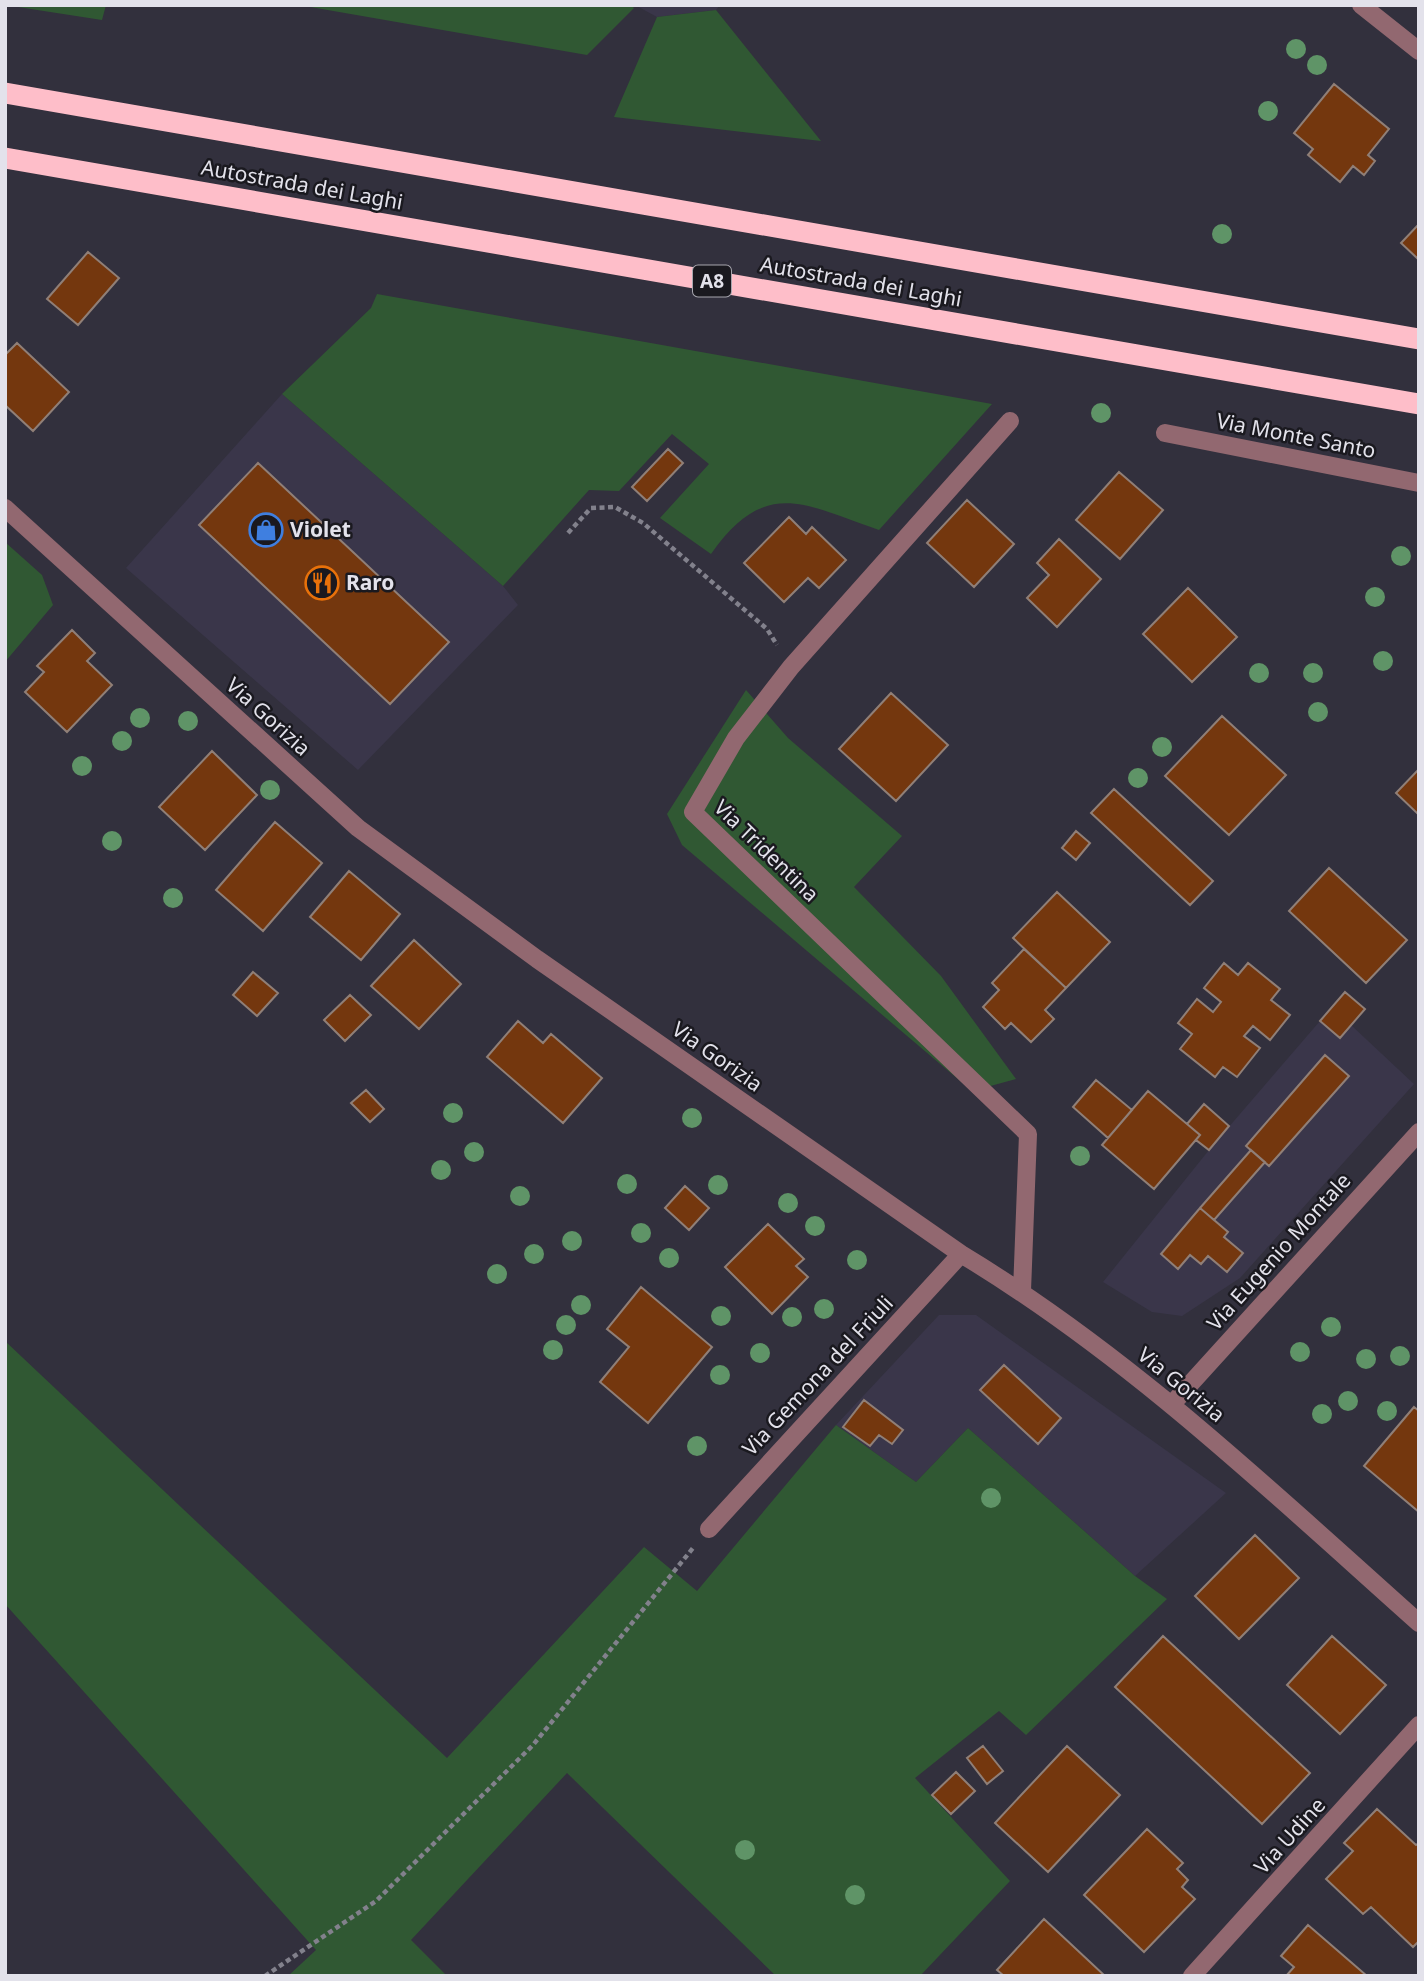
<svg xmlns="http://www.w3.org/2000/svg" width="1424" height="1981" font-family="'Noto Sans',sans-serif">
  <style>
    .built { fill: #3a364a }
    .green { fill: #305833 }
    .building { fill: #74370e; stroke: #907f77; stroke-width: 2 }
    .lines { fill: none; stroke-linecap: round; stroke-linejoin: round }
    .path { stroke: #82818c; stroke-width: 4.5; stroke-dasharray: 5 3.5; stroke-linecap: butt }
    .minor { stroke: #926870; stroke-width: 18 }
    .highway { stroke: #febec9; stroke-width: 21 }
    .tree { fill: #5f9467 }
    .labels { text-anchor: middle; stroke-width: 5; stroke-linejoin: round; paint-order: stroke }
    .shield { fill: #1a191f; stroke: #a7a6ae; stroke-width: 2 }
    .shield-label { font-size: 19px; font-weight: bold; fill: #e3e2eb }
    .street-label { font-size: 21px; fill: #e3e2eb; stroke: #1a191f }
    .poi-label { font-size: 21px; font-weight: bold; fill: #e3e2eb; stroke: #1a191f; text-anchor: start }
  </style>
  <rect width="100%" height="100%" fill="#32303d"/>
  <path class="built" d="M635,5H720L716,10L657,17Z
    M282,394L503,586L518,605L358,770L126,568Z
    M1320,1021L1340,1038L1351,1025L1414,1084L1240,1278L1182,1316L1152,1312L1103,1282L1209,1150Z
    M939,1315H976L1226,1493L1135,1576L968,1428L916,1482L836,1425Z"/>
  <path class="green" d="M5,5H106L102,20Z
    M299,5H631L634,8L587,55Z
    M716,10L821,141L614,117L657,17Z
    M377,294L992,404L879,530C804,504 765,477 711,554L660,518L709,464L672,434L619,491L589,490L503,586L282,394L371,308Z
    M5,542L42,575L53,605L5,662Z
    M746,690L788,738L902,836L854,887L941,976L1016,1079L972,1091L682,845L667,814Z
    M5,1341L447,1758L644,1547L697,1591L836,1425L916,1482L968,1428L1135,1576L1167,1599L1026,1735L999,1711L915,1778L1010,1881L920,1976H776L567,1773L411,1940L447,1976H288L316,1950L5,1604Z"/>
  <path class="building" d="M1334,84L1389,129L1368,155L1375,161L1364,175L1353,166L1340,182L1308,155L1313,149L1294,133Z
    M1419,224V256L1417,258L1401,243Z
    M88,252L119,278L78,325L47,299Z
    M17,343L69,392L33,431L5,405V355Z
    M668,449L683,463L647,501L632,487Z
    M258,463L449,642L390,704L199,525Z
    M1119,472L1163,510L1120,559L1076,520Z
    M967,500L1014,544L974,587L927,543Z
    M789,517L806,534L812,527L846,560L819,588L808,578L784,602L744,563Z
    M1059,539L1101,579L1057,627L1027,598L1049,575L1037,563Z
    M1188,588L1237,637L1192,682L1143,634Z
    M72,630L95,653L87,661L112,685L67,732L25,692L44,672L37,666Z
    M891,693L948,745L896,801L839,749Z
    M1222,716L1286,775L1229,835L1165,776Z
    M212,751L257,795L205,850L159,807Z
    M1419,769V815L1396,793Z
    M1114,789L1213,881L1190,905L1091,813Z
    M275,822L322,863L263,931L216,890Z
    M1076,831L1090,843L1076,860L1062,848Z
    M1329,868L1407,940L1366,983L1289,911Z
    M349,871L400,914L361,960L310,917Z
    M1057,892L1110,942L1066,988L1013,938Z
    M414,940L461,984L419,1029L371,986Z
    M1024,949L1066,988L1045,1010L1054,1019L1031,1042L1011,1023L1005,1029L983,1007L999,990L992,983Z
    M1224,963L1238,975L1248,963L1280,989L1271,1000L1290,1015L1270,1040L1253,1026L1244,1036L1260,1048L1237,1077L1223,1067L1215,1077L1180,1049L1192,1034L1178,1023L1197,999L1213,1012L1221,1002L1204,988Z
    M253,972L278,993L257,1016L233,995Z
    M1345,992L1365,1009L1340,1038L1320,1021Z
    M350,995L371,1015L345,1041L324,1020Z
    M518,1021L543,1043L551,1034L602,1078L563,1123L487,1057Z
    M1325,1055L1349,1076L1269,1166L1246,1146Z
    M1096,1080L1132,1110L1108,1138L1073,1107Z
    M366,1090L384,1109L370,1122L351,1103Z
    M1148,1091L1200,1135L1154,1189L1102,1145Z
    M1204,1104L1229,1126L1209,1150L1196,1140L1200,1135L1187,1124Z
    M1251,1150L1265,1162L1214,1220L1200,1208Z
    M685,1186L709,1208L689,1230L665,1208Z
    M1200,1208L1228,1232L1224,1237L1243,1253L1227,1272L1208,1256L1201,1264L1190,1255L1178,1269L1161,1254Z
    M768,1224L804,1259L796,1266L808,1277L772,1314L725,1267Z
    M641,1287L712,1347L648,1423L600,1382L629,1347L607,1329Z
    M1004,1365L1061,1418L1038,1444L980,1390Z
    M864,1400L903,1430L892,1444L879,1435L870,1446L843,1427Z
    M1414,1407L1419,1411V1512L1364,1466Z
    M1255,1535L1299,1578L1239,1639L1195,1596Z
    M1163,1636L1310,1773L1262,1824L1115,1687Z
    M1332,1636L1386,1685L1340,1734L1287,1685Z
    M983,1746L1003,1771L987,1784L967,1758Z
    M1067,1746L1120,1795L1048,1872L995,1823Z
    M956,1772L975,1791L951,1814L932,1795Z
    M1377,1809L1416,1845L1419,1843V1941L1413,1947L1371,1907L1363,1914L1326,1879L1353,1851L1344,1843Z
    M1147,1829L1183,1863L1177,1869L1188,1880L1182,1887L1195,1899L1144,1952L1084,1895Z
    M1044,1919L1105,1976H1004L997,1970Z
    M1308,1925L1367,1976H1286L1294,1967L1281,1956Z"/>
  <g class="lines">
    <path class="path" d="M568,533L591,508L615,507L643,523L767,629L777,645
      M265,1976L376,1901L533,1745L693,1548"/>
    <path class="minor" d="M1361,5L1419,51
      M1010,421L791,667L736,738L693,812L1028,1134L1022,1291
      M1165,433L1419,483
      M5,508L358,828L537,959L961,1254C1130,1356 1272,1492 1419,1623
      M1173,1403L1419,1132
      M709,1529L961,1254
      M1192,1976L1419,1725"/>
    <path class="highway" d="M5,93L1419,339
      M5,158L1419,404"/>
  </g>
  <g class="tree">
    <circle cx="1296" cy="49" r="10"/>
    <circle cx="1317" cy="65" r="10"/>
    <circle cx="1268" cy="111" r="10"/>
    <circle cx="1222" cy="234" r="10"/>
    <circle cx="1101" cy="413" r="10"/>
    <circle cx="1401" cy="556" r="10"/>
    <circle cx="1375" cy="597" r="10"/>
    <circle cx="1383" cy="661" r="10"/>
    <circle cx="1259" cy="673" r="10"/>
    <circle cx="1313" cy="673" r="10"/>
    <circle cx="1318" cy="712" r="10"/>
    <circle cx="140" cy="718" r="10"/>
    <circle cx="188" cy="721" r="10"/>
    <circle cx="122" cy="741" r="10"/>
    <circle cx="1162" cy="747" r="10"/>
    <circle cx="82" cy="766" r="10"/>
    <circle cx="1138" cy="778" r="10"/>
    <circle cx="270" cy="790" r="10"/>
    <circle cx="112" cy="841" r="10"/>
    <circle cx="173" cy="898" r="10"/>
    <circle cx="453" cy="1113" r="10"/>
    <circle cx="692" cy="1118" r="10"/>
    <circle cx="474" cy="1152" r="10"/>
    <circle cx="1080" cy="1156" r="10"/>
    <circle cx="441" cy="1170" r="10"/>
    <circle cx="627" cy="1184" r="10"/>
    <circle cx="718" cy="1185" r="10"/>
    <circle cx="520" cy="1196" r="10"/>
    <circle cx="788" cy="1203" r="10"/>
    <circle cx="815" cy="1226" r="10"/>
    <circle cx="641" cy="1233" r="10"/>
    <circle cx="572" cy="1241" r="10"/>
    <circle cx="534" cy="1254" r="10"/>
    <circle cx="669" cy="1258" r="10"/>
    <circle cx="857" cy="1260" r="10"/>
    <circle cx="497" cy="1274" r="10"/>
    <circle cx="581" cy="1305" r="10"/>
    <circle cx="824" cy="1309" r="10"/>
    <circle cx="721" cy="1316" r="10"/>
    <circle cx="792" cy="1317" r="10"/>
    <circle cx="566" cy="1325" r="10"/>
    <circle cx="1331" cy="1327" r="10"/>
    <circle cx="553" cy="1350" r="10"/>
    <circle cx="1300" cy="1352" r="10"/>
    <circle cx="760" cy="1353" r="10"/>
    <circle cx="1400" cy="1356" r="10"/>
    <circle cx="1366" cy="1359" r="10"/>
    <circle cx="720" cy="1375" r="10"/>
    <circle cx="1348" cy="1401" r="10"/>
    <circle cx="1387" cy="1411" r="10"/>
    <circle cx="1322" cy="1414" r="10"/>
    <circle cx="697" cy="1446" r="10"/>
    <circle cx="991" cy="1498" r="10"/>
    <circle cx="745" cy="1850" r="10"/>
    <circle cx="855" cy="1895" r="10"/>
  </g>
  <defs>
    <symbol id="shop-ring" viewBox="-11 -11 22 22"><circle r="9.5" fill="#1a191f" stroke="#3f7fe0" stroke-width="1.5"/><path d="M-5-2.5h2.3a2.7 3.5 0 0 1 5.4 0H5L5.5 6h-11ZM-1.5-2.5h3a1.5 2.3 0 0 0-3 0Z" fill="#3f7fe0"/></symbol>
    <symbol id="restaurant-ring" viewBox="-11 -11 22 22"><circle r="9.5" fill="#1a191f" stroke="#e8710a" stroke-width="1.5"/><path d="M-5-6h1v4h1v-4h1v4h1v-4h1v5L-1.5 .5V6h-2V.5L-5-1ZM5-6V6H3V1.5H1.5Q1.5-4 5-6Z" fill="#e8710a"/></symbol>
  </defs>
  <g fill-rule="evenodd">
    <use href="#shop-ring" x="247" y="511" width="38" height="38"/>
    <use href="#restaurant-ring" x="303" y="564" width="38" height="38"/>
  </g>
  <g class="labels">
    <rect class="shield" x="693" y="265.5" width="38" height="31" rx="5"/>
    <g class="shield-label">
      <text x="712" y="288">A8</text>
    </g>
    <g class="street-label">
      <text transform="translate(302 185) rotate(10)" y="7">Autostrada dei Laghi</text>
      <text transform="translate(861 282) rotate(10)" y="7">Autostrada dei Laghi</text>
      <text transform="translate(1296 436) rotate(11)" y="7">Via Monte Santo</text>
      <text transform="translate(268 717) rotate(42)" y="7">Via Gorizia</text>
      <text transform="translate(766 851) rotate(44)" y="7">Via Tridentina</text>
      <text transform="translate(717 1057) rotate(35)" y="7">Via Gorizia</text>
      <text transform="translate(1279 1252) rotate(-48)" y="7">Via Eugenio Montale</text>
      <text transform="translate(818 1376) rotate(-47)" y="7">Via Gemona del Friuli</text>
      <text transform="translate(1181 1385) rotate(39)" y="7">Via Gorizia</text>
      <text transform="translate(1290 1836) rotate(-48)" y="7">Via Udine</text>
    </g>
    <g class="poi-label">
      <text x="290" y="537">Violet</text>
      <text x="346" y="590">Raro</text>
    </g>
  </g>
  <rect width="1424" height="1981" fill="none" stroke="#e3e2eb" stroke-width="14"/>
</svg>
